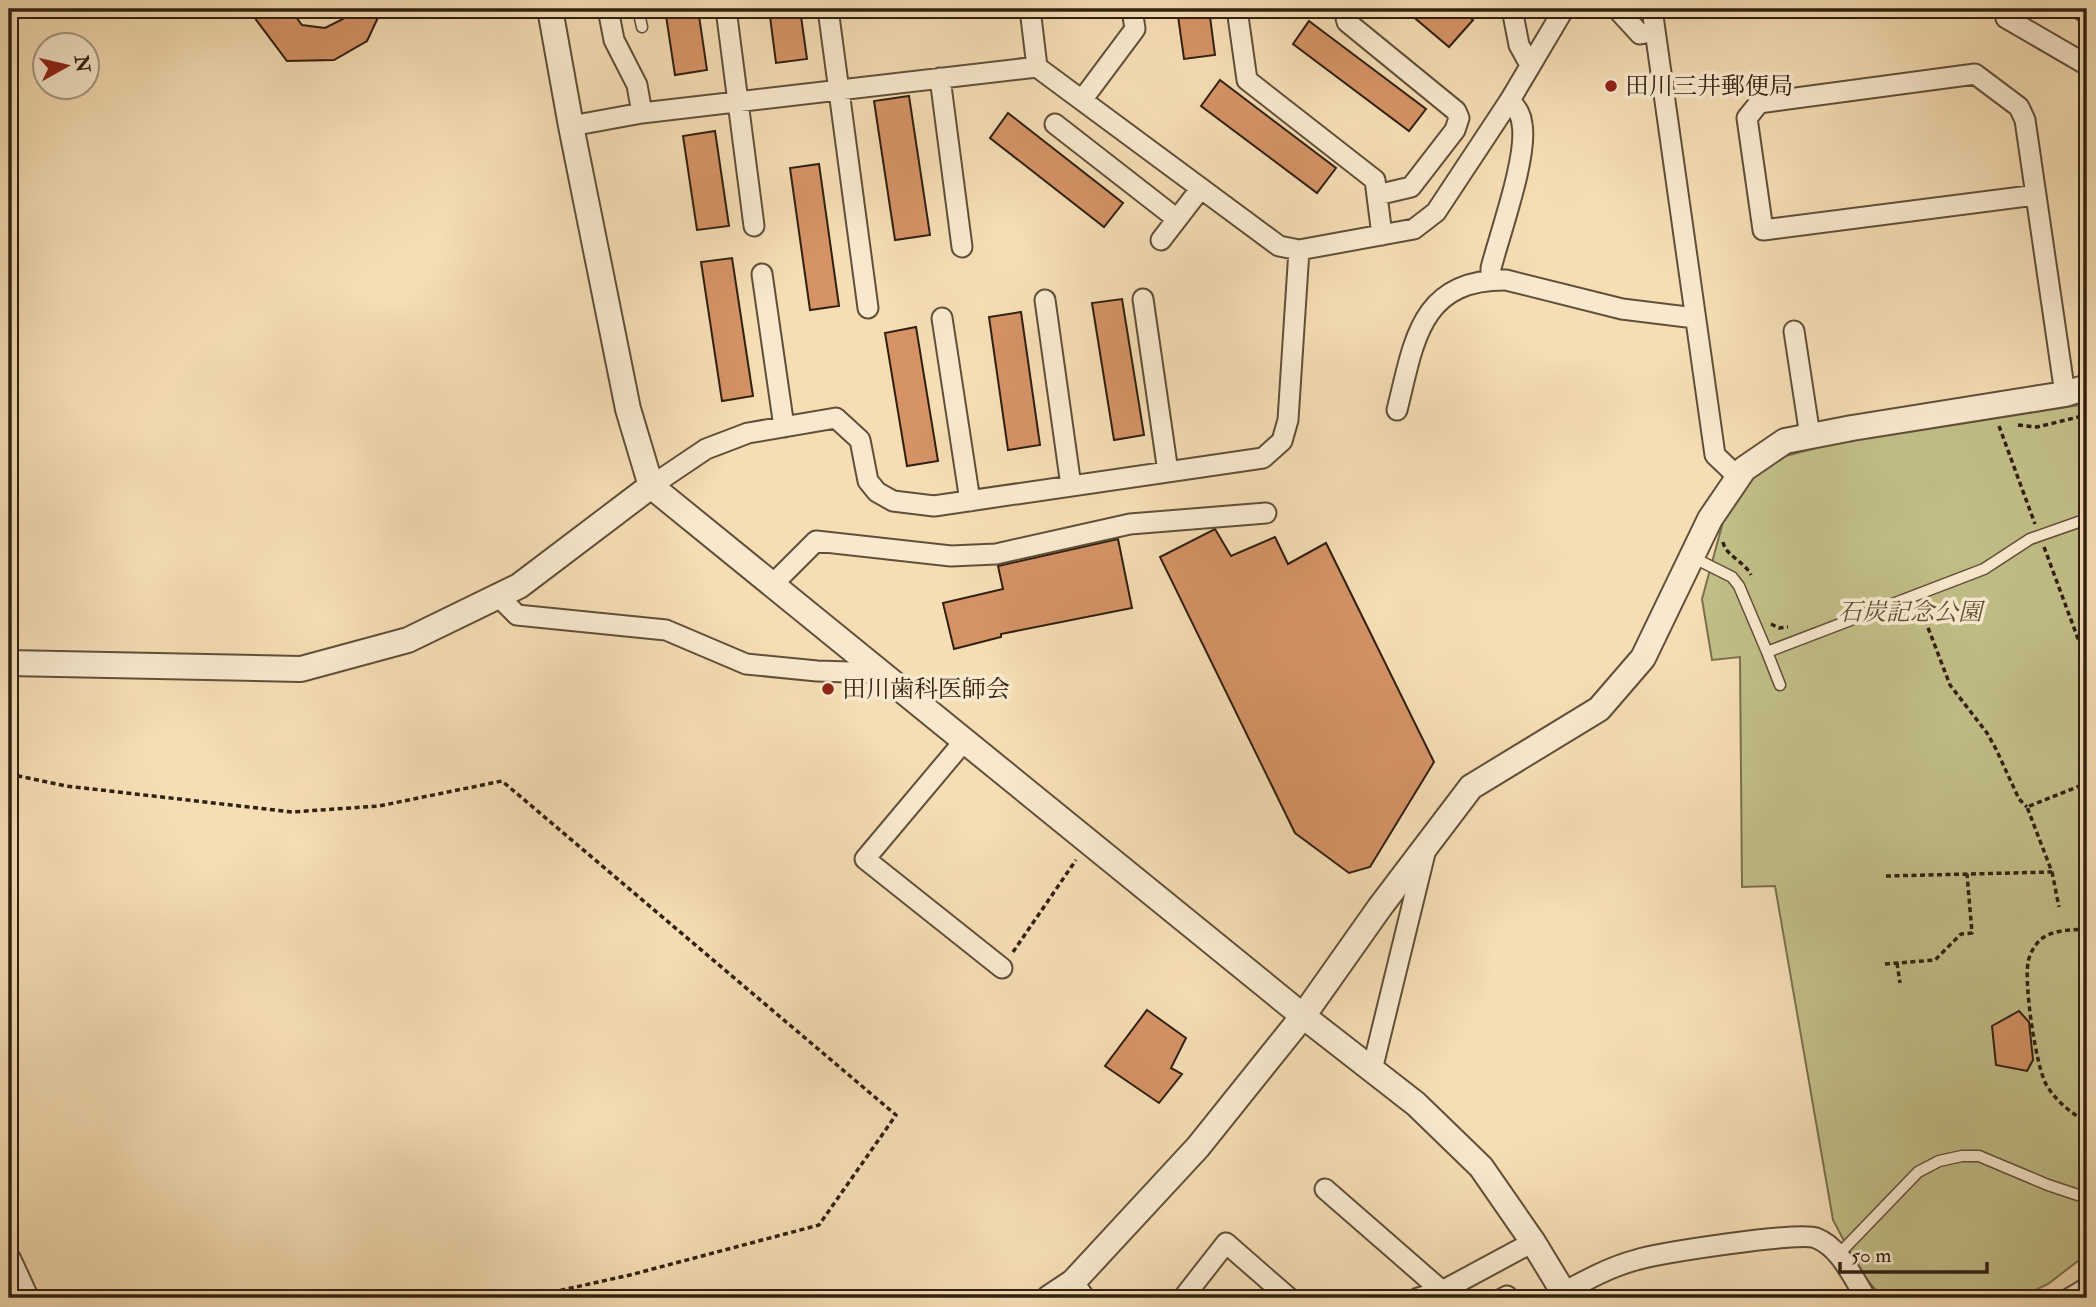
<svg xmlns="http://www.w3.org/2000/svg" width="2096" height="1307" font-family="'IM FELL Double Pica','Noto Serif JP',serif">
  <style>
    .green { fill: #c2bf89; stroke: #79704c; stroke-width: 2 }
    .building { fill: #d59366; stroke: #302010; stroke-width: 2 }
    .lines { fill: none; stroke-linecap: round; stroke-linejoin: round }
    .service-casing { stroke: #614f39; stroke-width: 13 }
    .minor-casing { stroke: #614f39; stroke-width: 23 }
    .tertiary-casing { stroke: #614f39; stroke-width: 28 }
    .path { stroke: #302010; stroke-width: 3.5; stroke-dasharray: 5 3.5; stroke-linecap: butt }
    .service { stroke: #f8e9ce; stroke-width: 10 }
    .minor { stroke: #f8e9ce; stroke-width: 19 }
    .tertiary { stroke: #f8e9ce; stroke-width: 24 }
    .poi-dot { fill: #8f2418; stroke: #f8e9ce; stroke-width: 2.5 }
    .labels { text-anchor: middle; stroke-width: 7; stroke-linejoin: round; paint-order: stroke }
    .poi-label { font-size: 24px; fill: #302010; stroke: #f8e9ce; text-anchor: start }
    .park-label { font-size: 24px; font-style: italic; fill: #5c5034; stroke: #f8e9ce }
  </style>
  <rect width="100%" height="100%" fill="#f5ddb4"/>
  <filter id="stains"><feTurbulence type="fractalNoise" baseFrequency=".00286" numOctaves="4"/><feColorMatrix values="0 0 0 0 .2 0 0 0 0 .09 0 0 0 0 .02 0 0 0 .5 -.17"/></filter>
  <radialGradient id="worn" r=".72"><stop offset=".6" stop-color="#630" stop-opacity="0"/><stop offset="1" stop-color="#630" stop-opacity=".3"/></radialGradient>
  <path class="green" d="M2087,404V1254L2048,1284L2019,1298H1883L1861,1273L1833,1220L1775,886L1742,887L1740,657L1712,660L1702,599L1723,522L1755,473L1778,458L1850,439Z"/>
  <path class="building" d="M248,9H290L302,25L325,28L343,19L347,9H382L367,41L334,60L287,61Z
    M665,9H698L707,70L675,75Z
    M769,9H800L807,59L776,63Z
    M1177,9H1209L1215,55L1184,59Z
    M1404,9H1460L1473,20L1449,47Z
    M1309,21L1426,109L1409,131L1293,44Z
    M1220,80L1336,168L1317,193L1201,106Z
    M909,96L930,235L895,240L874,101Z
    M1008,113L1123,203L1104,227L990,138Z
    M715,131L729,226L697,230L683,136Z
    M819,164L839,306L810,310L790,168Z
    M732,258L753,396L722,401L701,262Z
    M1122,299L1144,435L1114,440L1092,303Z
    M1021,312L1040,445L1008,450L989,317Z
    M916,327L938,461L907,466L885,333Z
    M1215,529L1231,556L1275,537L1288,564L1326,543L1434,762L1370,867L1349,873L1295,833L1160,557Z
    M1118,539L1132,608L1001,634V637L954,649L943,603L1003,589L998,566Z
    M1147,1010L1186,1038L1171,1068L1182,1074L1159,1103L1105,1066Z
    M2019,1011L2029,1022L2033,1060L2027,1071L1996,1065L1992,1026Z"/>
  <g class="lines">
    <defs>
      <path id="service" d="M638,9L642,27
        M1692,557L1732,577L1739,586L1767,652L1984,569L2030,539L2087,519
        M1767,652L1780,685
        M1838,1255L1918,1172L1939,1161L1962,1156H1979L2048,1185L2087,1198"/>
      <path id="minor" d="M608,9L614,40L637,85L642,113
        M726,9L754,226
        M828,9L868,308
        M1030,9L1037,67
        M1237,9L1247,80L1375,180L1382,235
        M1344,9L1347,22L1456,111L1459,118L1455,130L1411,187L1377,195
        M1512,9L1519,45L1530,65
        M1617,9L1640,34L1655,31
        M1652,9L1715,455L1738,477
        M2080,9L2087,13
        M2006,18L2087,65
        M940,78L962,247
        M1082,100L1135,29L1132,9
        M1055,124L1177,219
        M571,126L642,113L1037,67L1279,246L1299,250L1414,229L1436,212L1510,100L1564,9
        M2036,195L1763,230L1747,118L1759,103L1975,74L2019,107L2025,120L2065,394
        M1161,240L1201,188
        M762,274L784,427
        M1491,280V268C1500,233 1528,156 1522,124C1521,113 1516,108 1510,100
        M1143,299L1168,472
        M1045,300L1071,486
        M942,318L970,501
        M1794,331L1810,436
        M1397,410C1414,343 1419,279 1506,280L1622,309L1695,318
        M651,486L706,449L748,433L836,418L860,440L868,481L877,492L893,501L934,506L1263,458L1282,441L1288,420L1299,250
        M773,584L816,541L951,556L996,554L1130,524L1266,513
        M498,596L517,615L666,630L746,664L817,671L883,673
        M965,740L865,859L1002,968
        M1372,1070L1426,849
        M1325,1189L1442,1291
        M1073,1282L1085,1298
        M1564,1292C1588,1279 1610,1267 1636,1260C1659,1253 1800,1231 1816,1238C1840,1247 1853,1278 1866,1298
        M1183,1298L1226,1243L1289,1298
        M1418,1298L1442,1291L1533,1242
        M1503,1298L1507,1296
        M2070,1298L2087,1288"/>
      <path id="tertiary" d="M550,9L571,126L628,409L651,486L1303,1016L1416,1104L1481,1167L1533,1242L1567,1298
        M9,663L301,669L408,640L519,586L651,486
        M9,1261L26,1298
        M1049,1298L1073,1282L1198,1147L1303,1016L1380,907L1471,787L1599,709L1643,658L1710,519L1744,469L1785,441L1852,428L2065,394L2087,387"/>
    </defs>
    <use href="#service" class="service-casing"/>
    <use href="#minor" class="minor-casing"/>
    <use href="#tertiary" class="tertiary-casing"/>
    <path class="path" d="M2018,425L2037,427L2087,415
      M1999,426L2035,524
      M1723,542C1726,556 1744,561 1751,575
      M2044,547L2087,663
      M1922,612L1950,685L1987,733L1996,749L2019,799L2027,807
      M1771,624L1779,628L1788,627
      M9,774L66,786L292,812L379,806L502,781L896,1115L819,1225L630,1275L526,1298
      M2052,872L2059,907
      M1886,876L2052,872L2027,807L2087,783
      M2087,929C2072,930 2053,929 2040,940C2034,946 2029,955 2028,963C2024,984 2036,1069 2047,1086C2057,1102 2071,1113 2087,1122
      M1013,952L1076,860
      M1897,963L1900,983
      M1885,964L1935,960L1961,934L1972,933L1967,874"/>
    <use href="#service" class="service"/>
    <use href="#minor" class="minor"/>
    <use href="#tertiary" class="tertiary"/>
  </g>
  <g class="poi-dot">
    <circle cx="1611" cy="86" r="7"/>
    <circle cx="828" cy="689" r="7"/>
  </g>
  <g class="labels">
    <g class="poi-label">
      <text x="1625" y="94">田川三井郵便局</text>
      <text x="842" y="697">田川歯科医師会</text>
    </g>
    <g class="park-label">
      <text x="1910" y="620">石炭記念公園</text>
    </g>
  </g>
  <rect width="2096" height="1307" fill="none" stroke="#f5ddb4" stroke-width="35"/>
  <rect x="10" y="10" width="2075" height="1286" fill="none" stroke="#302010" stroke-width="3.5"/>
  <rect x="18" y="18" width="2061" height="1272" fill="none" stroke="#302010" stroke-width="2"/>
  <g transform="translate(66 66) rotate(82)"><circle r="33" fill="#f8e9ce" stroke="#a89982" stroke-width="2"/>
  <path d="M0-5L12 26L0 18L-12 26Z" fill="#8f2418"/>
  <text y="-10" font-size="19" font-weight="bold" text-anchor="middle" fill="#302010">N</text>
  </g>
  <path d="M1840 1262v10h147v-10" fill="none" stroke="#302010" stroke-width="3.5"/>
  <text x="1851" y="1262" font-size="21" fill="#302010" stroke="#f8e9ce" stroke-width="5" paint-order="stroke">50 m</text>
  <rect width="100%" height="100%" filter="url(#stains)"/>
  <rect width="100%" height="100%" fill="url(#worn)"/>
</svg>
